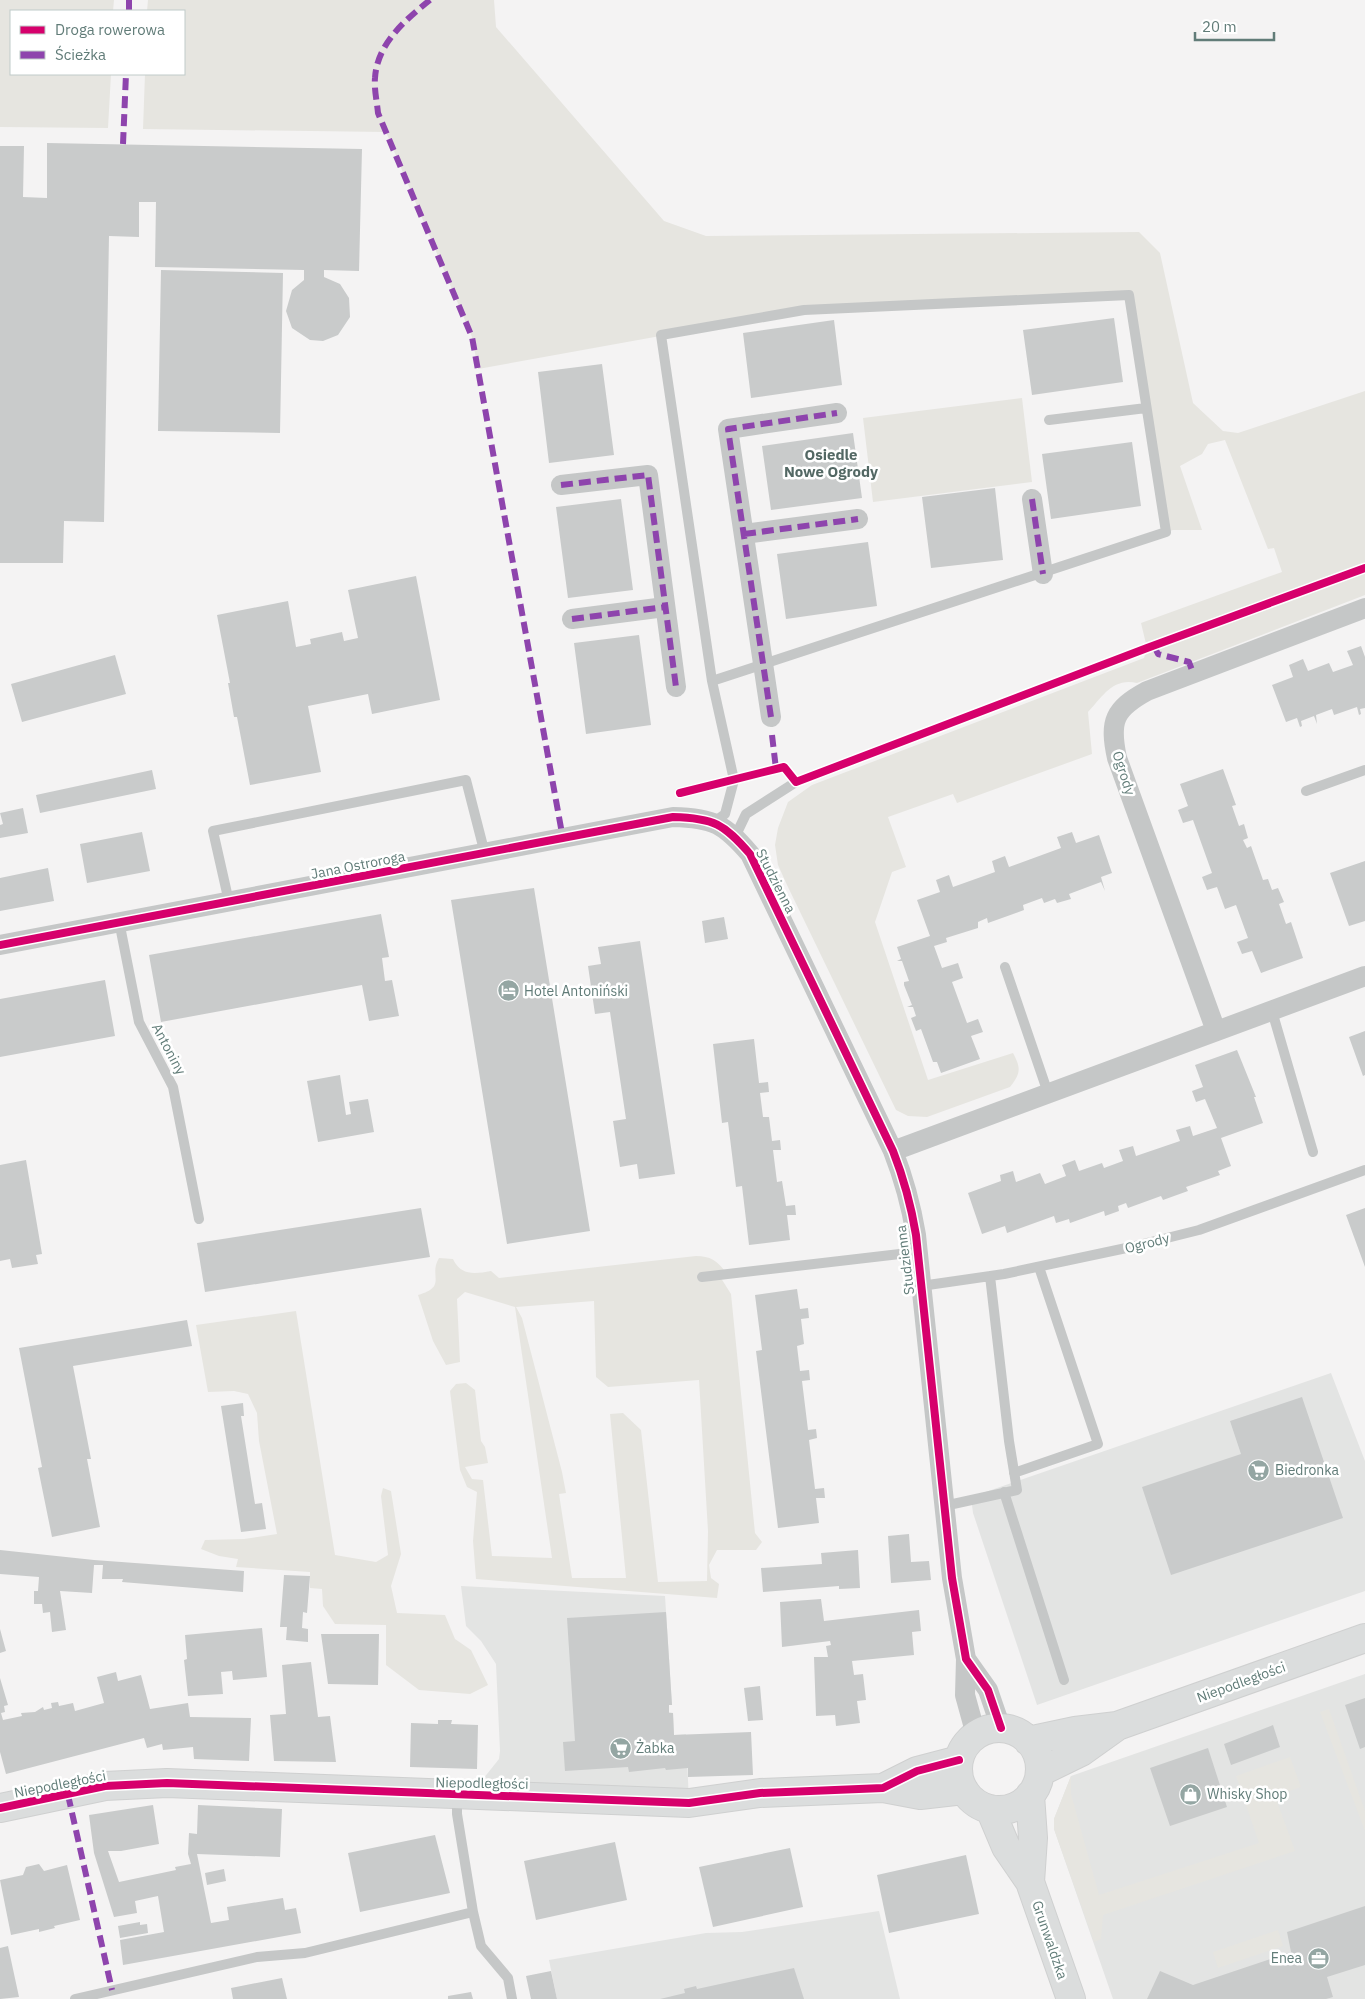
<svg xmlns="http://www.w3.org/2000/svg" width="1365" height="1999" font-family="'IBM Plex Sans',sans-serif">
  <style>
    .built { fill: #e3e4e3 }
    .green { fill: #e6e5e0; fill-rule: evenodd }
    .building { fill: #c9cbcb }
    .lines { fill: none; stroke-linecap: round; stroke-linejoin: round }
    .secondary-casing { stroke: #cfd0d0; stroke-width: 30 }
    .lane { stroke: #c5c7c7; stroke-width: 10 }
    .street { stroke: #c5c7c7; stroke-width: 20 }
    .secondary { stroke: #dbdddd; stroke-width: 28 }
    .quiet { stroke: #8e44ad; stroke-width: 6; stroke-dasharray: 12 6; stroke-linecap: butt }
    .cycleway-casing { stroke: #fff; stroke-width: 11 }
    .cycleway { stroke: #d6006c; stroke-width: 8 }
    .labels { text-anchor: middle; stroke-width: 5; stroke-linejoin: round; paint-order: stroke }
    .street-label { font-size: 14px; fill: #617c78; stroke: #fff }
    .poi-label { font-size: 14px; fill: #617c78; stroke: #fff; text-anchor: start }
    .neighbourhood-label { font-size: 15px; font-weight: bold; fill: #536864; stroke: #fff }
  </style>
  <rect width="100%" height="100%" fill="#f4f3f3"/>
  <path class="built" d="M1331,1373L1365,1461V1591L1037,1705L973,1513L971,1497Z
    M461,1586L665,1596L672,1705H669V1712L673,1713L674,1735L686,1734L689,1803L481,1795L483,1779L499,1759L500,1751L496,1664L481,1641L466,1626Z
    M1365,1674V1999H1113L1054,1829V1819L1071,1776Z
    M879,1911L900,1999H557L549,1960L706,1933L742,1932Z"/>
  <path class="green" d="M0,0H114L113,11H11V74H111L108,128L0,127Z
    M148,0H494L496,27L664,221L706,236L1139,232L1160,253L1193,403L1223,431L1238,433L1365,391V595L1137,683C1113,677 1102,697 1088,712L1092,754L957,803L953,794L888,817L906,867L892,872L875,922L928,1080L1013,1053C1021,1068 1021,1073 1010,1087L927,1117L908,1116L896,1110L787,885L778,865L775,845L778,828L788,802L812,785L1144,658L1147,648L1141,623L1282,572L1274,548L1268,549L1225,440L1208,444L1202,454L1180,466L1202,530H1173L1166,532L1129,295L804,310L478,369L472,337L386,132L143,129L145,74H184V11H147Z
    M1022,398L1032,482L873,502L863,418Z
    M696,1256C711,1256 718,1261 727,1274L719,1275L731,1294L755,1533L762,1542L756,1550H717L709,1565L711,1578L719,1584L717,1598L476,1579L473,1541L477,1492L467,1487L460,1470L450,1391L456,1384L466,1383L475,1390L481,1441L485,1447L488,1463L465,1467L472,1479L483,1480L492,1556L552,1558L515,1307L465,1292L457,1299L460,1362L446,1365L433,1341L418,1295C448,1286 428,1276 439,1258L453,1259C461,1276 475,1274 491,1271L499,1278ZM594,1301L596,1377L608,1387L699,1380L708,1531L707,1581L658,1582L641,1430L623,1413L610,1414L626,1578H572L559,1494L566,1493L562,1472L522,1318L516,1307Z
    M296,1311L335,1555L376,1562L388,1555L381,1496L383,1488L391,1491L401,1554L391,1586L397,1613L445,1615L455,1639L471,1650L488,1685L470,1694L419,1690L386,1665V1625L335,1624L323,1606L322,1589L310,1588V1572L236,1567L238,1559L219,1556L201,1549L205,1540L244,1539L277,1534L259,1441L257,1413L248,1394L234,1391L208,1392L196,1325Z
    M1329,1709L1365,1811V1831L1320,1712Z
    M1290,1757L1301,1787L1275,1796L1295,1851L1103,1915L1101,1939L1094,1942L1054,1829V1819L1071,1776V1794L1099,1895L1259,1843L1236,1776Z
    M1278,1930L1283,1946L1218,1968L1213,1952Z"/>
  <path class="building" d="M47,143L362,149L359,271L324,270V277L340,284L349,298L350,317L338,335L323,341L310,340L292,328L286,311L292,290L304,280V270L155,267L156,202H139V237L109,236L104,522L64,521L63,563H0V146H24L23,197L47,198Z
    M161,270L283,273L280,433L158,431Z
    M1114,318L1123,382L1032,395L1023,330Z
    M834,320L842,385L751,398L743,333Z
    M602,364L614,455L549,463L538,372Z
    M853,433L862,498L771,510L762,446Z
    M1132,442L1141,506L1051,519L1042,454Z
    M995,488L1003,560L931,568L922,497Z
    M621,499L633,590L568,598L556,507Z
    M868,542L877,606L786,619L777,554Z
    M416,576L440,700L372,714L368,694L308,706L321,772L250,785L237,717H234L228,683H230L217,615L288,601L296,647L311,644L310,639L342,632L344,641L358,638L348,590Z
    M639,635L651,725L586,734L574,643Z
    M1361,646L1365,657V708L1360,709L1361,714L1359,715L1357,707L1334,715L1332,709L1316,715L1317,724L1314,716L1301,721L1302,726L1300,727L1297,718L1286,722L1272,685L1293,677L1289,665L1303,659L1308,671L1329,663L1333,672L1353,665L1347,651Z
    M115,655L126,694L22,722L11,684Z
    M1223,769L1236,805L1232,806L1239,826L1244,824L1248,838L1243,840L1247,848L1251,846L1263,880L1268,879L1272,890L1278,888L1284,902L1279,904L1286,924L1291,922L1303,958L1261,973L1252,951L1242,954L1237,942L1248,938L1236,905L1225,909L1217,887L1207,890L1202,877L1212,873L1193,820L1183,823L1178,810L1188,806L1180,784Z
    M152,770L156,789L40,813L36,795Z
    M23,808L28,833L0,838V825L3,824L0,813Z
    M142,832L150,871L87,883L80,844Z
    M1072,832L1076,843L1099,835L1112,873L1101,877L1105,891L1101,882L1069,894L1071,899L1057,903L1055,899L1044,903L1042,898L1023,905L1024,910L1002,918L988,923L987,918L978,922V928L946,938L947,942L934,946L942,968L958,963L963,978L952,982L967,1023L978,1019L983,1032L971,1036L980,1059L941,1073L937,1062H933L921,1029L916,1031L911,1018L916,1016L913,1007H907L912,1005L904,985V982L909,981L902,961H897L901,959L897,947L930,936L917,900L940,892L936,880L949,875L953,887L995,872L992,861L1005,856L1009,867L1061,848L1057,837Z
    M1365,861V921L1349,926L1330,873Z
    M48,868L54,901L0,911V878Z
    M534,888L590,1231L507,1244L451,900Z
    M381,914L389,957L382,958L385,981L392,980L399,1016L369,1021L362,985L161,1022L149,955Z
    M724,917L728,939L705,943L702,921Z
    M640,941L675,1174L639,1179L637,1164L620,1167L613,1121L626,1119L610,1012L595,1014L588,966L601,964L598,947Z
    M105,980L115,1036L0,1057V999Z
    M1365,1031V1075L1363,1076L1349,1037Z
    M754,1039L759,1083L768,1082L769,1092L760,1093L763,1117H769L772,1141L780,1140L781,1150H773L777,1182L782,1181L786,1206L795,1205L796,1215H787L790,1240L749,1245L742,1186L736,1187L728,1122L722,1123L713,1044Z
    M1237,1050L1256,1097H1254L1263,1123L1221,1138L1231,1166L1218,1171L1220,1175L1186,1187L1188,1191L1163,1200L1161,1196L1128,1208L1126,1203L1118,1206L1119,1211L1105,1216L1104,1211L1070,1223L1069,1219L1056,1223L1054,1216L1007,1233L1005,1226L982,1234L968,1193L1001,1181L1000,1175L1013,1171L1016,1182L1040,1173L1045,1184L1066,1176L1062,1165L1075,1160L1079,1171L1102,1163L1104,1168L1123,1161L1119,1150L1133,1146L1136,1156L1180,1141L1176,1130L1190,1126L1193,1136L1217,1128L1205,1099L1196,1102L1192,1091L1203,1087L1195,1065Z
    M340,1075L346,1115L351,1114L349,1102L368,1099L374,1132L318,1142L307,1081Z
    M26,1160L42,1254L36,1255L38,1264L12,1268L10,1259L0,1261V1165Z
    M421,1208L430,1257L205,1292L197,1243Z
    M1365,1208V1267L1346,1215Z
    M797,1289L800,1309L808,1308L809,1318L801,1319L804,1344L797,1346L800,1371L809,1370L810,1380L802,1381L808,1430L816,1429L817,1438L809,1440L815,1489L824,1488L825,1498H816L819,1523L778,1528L756,1351L762,1350L755,1295Z
    M187,1320L192,1346L73,1366L91,1459H87L100,1527L52,1537L38,1468L42,1467L19,1348Z
    M1302,1397L1343,1518L1171,1575L1142,1487L1241,1454L1230,1421Z
    M243,1403L244,1416H241L255,1504L262,1503L266,1529L241,1532L221,1406Z
    M909,1534L911,1562L929,1561L931,1580L891,1583L888,1536Z
    M0,1550L94,1560L244,1571L243,1592L122,1582L123,1579H102L103,1565H94L92,1593L60,1591L66,1630L52,1632L50,1612L43,1613L42,1604H34V1591H38L39,1577L0,1574Z
    M858,1550L860,1588L839,1589V1586L763,1592L761,1568L822,1564L821,1553Z
    M284,1575L310,1576L307,1613L303,1612L302,1628L308,1629V1642L286,1640L287,1627H280Z
    M821,1599L824,1621L919,1610L921,1631L912,1632L914,1655L852,1661L854,1675L863,1674L866,1700L857,1701L860,1723L836,1726L835,1715L816,1716L814,1657H828L826,1646L831,1645L830,1641L782,1647L780,1602Z
    M666,1612L672,1705H669V1713H673L674,1735L751,1732L753,1775L688,1777V1768L666,1770L665,1768L629,1772L628,1767L565,1771L563,1742L575,1741L567,1618Z
    M262,1628L267,1677L233,1680L232,1671L221,1672L223,1694L188,1696L184,1660L187,1659L185,1635Z
    M0,1629L6,1651L0,1653Z
    M321,1634H379L378,1685L328,1684Z
    M311,1662L318,1717L330,1716L336,1762L274,1761L270,1715L286,1714L282,1665Z
    M116,1672L118,1681L141,1675L150,1709L188,1703L190,1717L251,1718L249,1761L194,1759L193,1747L163,1750L162,1744L147,1748L144,1738L6,1774L0,1752V1678L8,1705L4,1706L5,1712L1,1713L3,1720L22,1716L21,1713L35,1712L43,1707L44,1710L52,1708L51,1703L58,1702L59,1706L73,1703L75,1711L104,1703L97,1677Z
    M760,1686L763,1720L748,1721L744,1688Z
    M1365,1698V1747L1360,1749L1345,1705Z
    M438,1720H452L451,1724L478,1725L477,1769L410,1767L411,1723L438,1724Z
    M1273,1725L1280,1747L1231,1765L1224,1744Z
    M1208,1748L1227,1807L1170,1826L1150,1768Z
    M153,1805L159,1844L121,1851H108L119,1882L176,1870L175,1867L191,1864L188,1854L189,1833L197,1834L198,1805L282,1809L280,1857L197,1854L211,1923L229,1920L227,1907L283,1898L285,1910L296,1908L301,1933L123,1965L120,1940L164,1932L158,1896L135,1901L137,1913L114,1917L94,1853L89,1815Z
    M435,1835L450,1893L360,1912L348,1853Z
    M615,1842L627,1900L536,1920L524,1861Z
    M790,1848L803,1907L713,1927L699,1867Z
    M966,1855L979,1914L889,1933L877,1875Z
    M39,1864L44,1871L67,1865L80,1920L54,1926L55,1928L39,1932V1929L11,1935L0,1880L23,1875L26,1867Z
    M224,1869L226,1881L207,1885L205,1873Z
    M1365,1906V1965L1327,1977L1333,1997L1326,1999H1147L1160,1971L1193,1985L1291,1952L1287,1932Z
    M140,1922V1925L147,1924L148,1933L120,1938L118,1926Z
    M8,1946L19,1997L0,1999V1948Z
    M794,1968L804,1999H660L685,1993L684,1989L696,1986L697,1989Z
    M551,1971L557,1999H531L526,1976Z
    M282,1978L287,1999H233L231,1988Z
    M471,1992L473,1999H448V1996Z"/>
  <g class="lines">
    <defs>
      <path id="secondary" d="M958 1769a41 41 0 1 1 82 0a41 41 0 1 1-82 0Z
        M1028,1741L1075,1731L1117,1726L1365,1638
        M1040,1772L1081,1752L1116,1727
        M883,1788L920,1795L964,1790
        M0,1808L105,1786L167,1783L689,1803L760,1793L883,1788L917,1771L959,1760
        M990,1809L1006,1847L1030,1882L1071,1999
        M1030,1882L1033,1838L1030,1795"/>
    </defs>
    <use href="#secondary" class="secondary-casing"/>
    <path class="lane" d="M1049,420L1146,408
      M712,681L1166,532L1129,295L804,310L661,335L712,681L734,780L725,814L714,822
      M1306,791L1365,770
      M735,837L746,814L796,782
      M229,902L213,831L466,780L485,854
      M119,921L139,1022L173,1087L199,1219
      M1005,967L1048,1093
      M1272,1011L1313,1152
      M702,1277L917,1252
      M921,1286L1004,1274L1131,1247L1199,1230L1365,1170
      M1014,1473L1098,1444L1039,1267
      M1004,1492L1064,1680
      M944,1506L1017,1490L1009,1441L990,1276
      M473,1912L481,1946L508,1978L512,1999
      M75,1999L257,1957L305,1953L473,1912L457,1814V1795"/>
    <path class="street" d="M561,485L648,475L676,687
      M1032,499L1043,574
      M744,534L858,519
      M572,619L665,607
      M771,717L728,429L837,413
      M0,945L673,817C714,818 724,824 750,854L893,1151C904,1179 911,1205 916,1235L952,1578L966,1659L988,1690L1001,1728
      M1216,1031L1117,758C1109,721 1114,709 1147,691L1365,608
      M893,1151L1365,976
      M966,1659L965,1695L976,1735"/>
    <use href="#secondary" class="secondary"/>
    <path class="quiet" d="M430,0C405,20 377,44 375,78C374,89 377,102 378,113L472,337L563,839
      M129,11V0
      M123,144L126,74
      M561,485L648,475L676,687
      M1032,499L1043,574
      M744,534L858,519
      M572,619L665,607
      M1154,646L1158,654L1189,662L1193,673
      M771,717L728,429L837,413
      M772,735L776,769
      M68,1795L112,1990"/>
    <defs>
      <path id="cycleway" d="M680,793L784,767L796,782L1147,648L1365,568
        M0,945L673,817C714,818 724,824 750,854L893,1151C904,1179 911,1205 916,1235L952,1578L966,1659L988,1690L1001,1728
        M0,1808L105,1786L167,1783L689,1803L760,1793L883,1788L917,1771L959,1760"/>
    </defs>
    <use href="#cycleway" class="cycleway-casing"/>
    <use href="#cycleway" class="cycleway"/>
  </g>
  <defs>
    <symbol id="hotel-disc" viewBox="-11 -11 22 22"><circle r="9.5" fill="#94a6a3" stroke="#fff"/><path d="M-6-4.5h1.5V1H6V5H4.5V3h-9V5H-6ZM-4 0a1.8 1.8 0 1 1 3.6 0ZM.5 0V-2.5h3Q6-2.5 6 0Z" fill="#fff"/></symbol>
    <symbol id="supermarket-disc" viewBox="-11 -11 22 22"><circle r="9.5" fill="#94a6a3" stroke="#fff"/><path d="M-6-5.5h2.5l.6 2H6L4.5 2H-2.5L-4.4-4H-6ZM-1.5 3.2a1.3 1.3 0 1 0 .1 0ZM3 3.2a1.3 1.3 0 1 0 .1 0Z" fill="#fff"/></symbol>
    <symbol id="shop-disc" viewBox="-11 -11 22 22"><circle r="9.5" fill="#94a6a3" stroke="#fff"/><path d="M-5-2.5h2.3a2.7 3.5 0 0 1 5.4 0H5L5.5 6h-11ZM-1.5-2.5h3a1.5 2.3 0 0 0-3 0Z" fill="#fff"/></symbol>
    <symbol id="office-disc" viewBox="-11 -11 22 22"><circle r="9.5" fill="#94a6a3" stroke="#fff"/><path d="M-6-3h4V-5.5h4V-3h4V5H-6ZM-1-4.5V-3h2v-1.5ZM-6 0V1H6V0Z" fill="#fff"/></symbol>
  </defs>
  <g fill-rule="evenodd">
    <use href="#hotel-disc" x="496" y="978" width="25" height="25"/>
    <use href="#supermarket-disc" x="1246" y="1458" width="25" height="25"/>
    <use href="#supermarket-disc" x="608" y="1736" width="25" height="25"/>
    <use href="#shop-disc" x="1178" y="1782" width="25" height="25"/>
    <use href="#office-disc" x="1306" y="1946" width="25" height="25"/>
  </g>
  <g class="labels">
    <g class="street-label">
      <text transform="translate(1124 773) rotate(72)" y="5">Ogrody</text>
      <text transform="translate(358 865) rotate(-11)" y="5">Jana Ostroroga</text>
      <text transform="translate(776 881) rotate(63)" y="5">Studzienna</text>
      <text transform="translate(169 1049) rotate(62)" y="5">Antoniny</text>
      <text transform="translate(1147 1243) rotate(-14)" y="5">Ogrody</text>
      <text transform="translate(905 1260) rotate(-97)" y="5">Studzienna</text>
      <text transform="translate(1241 1682) rotate(-20)" y="5">Niepodległości</text>
      <text transform="translate(482 1783) rotate(1)" y="5">Niepodległości</text>
      <text transform="translate(60 1784) rotate(-11)" y="5">Niepodległości</text>
      <text transform="translate(1050 1940) rotate(71)" y="5">Grunwaldzka</text>
    </g>
    <g class="poi-label">
      <text x="524" y="996">Hotel Antoniński</text>
      <text x="1275" y="1475">Biedronka</text>
      <text x="636" y="1753">Żabka</text>
      <text x="1207" y="1799">Whisky Shop</text>
      <text x="1302" y="1963" text-anchor="end">Enea</text>
    </g>
    <g class="neighbourhood-label">
      <text x="831" y="460">Osiedle<tspan x="831" dy="17">Nowe Ogrody</tspan></text>
    </g>
  </g>
  <rect x="10" y="10" width="175" height="65" fill="#ffffff" stroke="#c0cbc9"/>
  <rect x="20" y="26" width="25" height="8" fill="#d6006c" stroke="#c0cbc9"/>
  <text x="55" y="35" font-size="15" fill="#617c78">Droga rowerowa</text>
  <rect x="20" y="51" width="25" height="8" fill="#8e44ad" stroke="#c0cbc9"/>
  <text x="55" y="60" font-size="15" fill="#617c78">Ścieżka</text>
  <path d="M1195 32v8h79v-8" fill="none" stroke="#617c78" stroke-width="2.5"/>
  <text x="1202" y="32" font-size="15" fill="#617c78" stroke="#ffffff" stroke-width="4" paint-order="stroke">20 m</text>
</svg>
